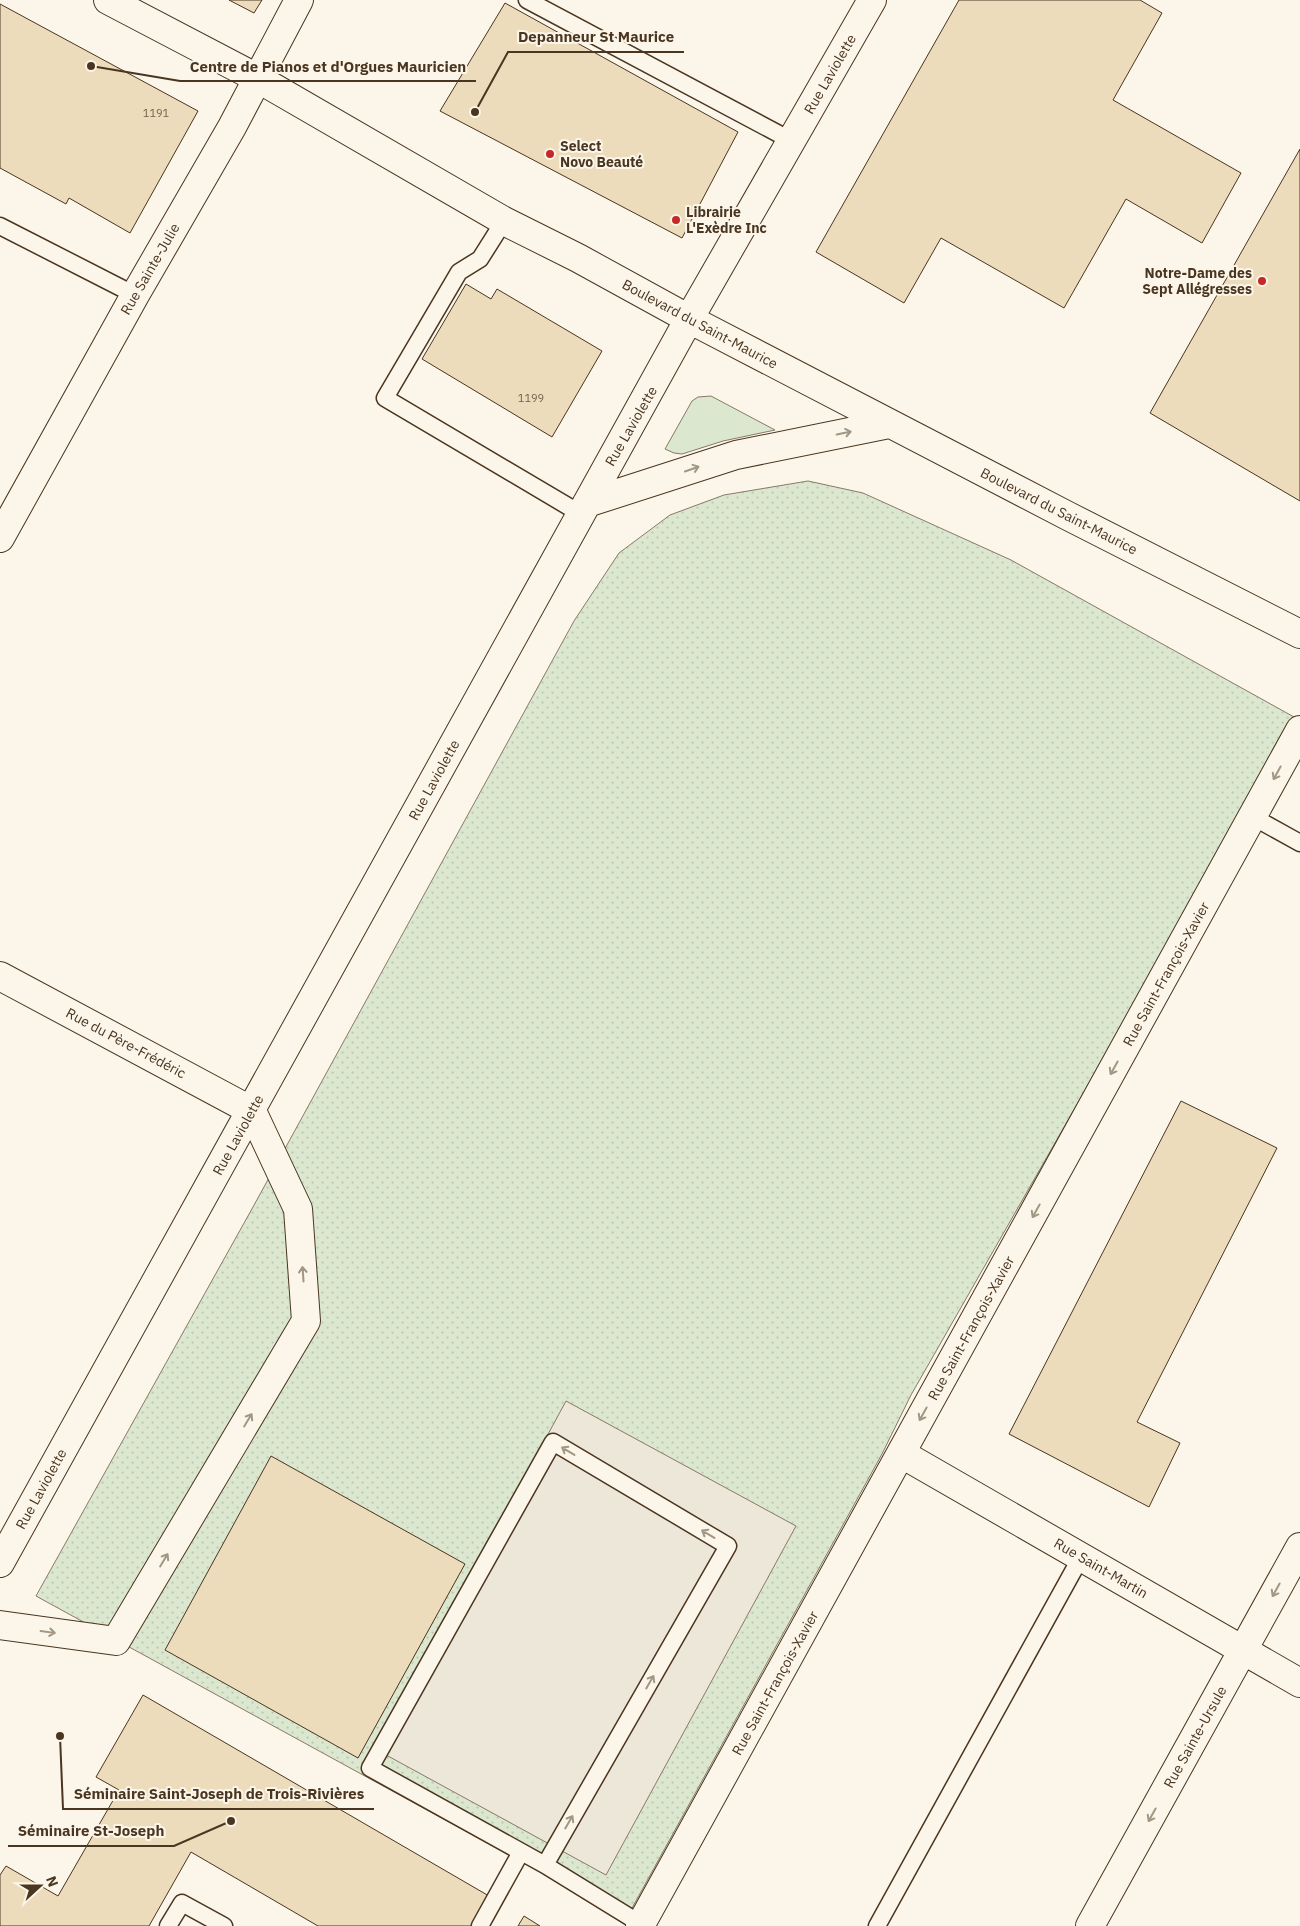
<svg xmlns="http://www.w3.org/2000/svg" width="1300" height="1926" font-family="'IBM Plex Sans',sans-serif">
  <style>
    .grass { fill: #dce7d0; stroke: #887966 }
    .park { fill: url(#park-dots); stroke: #887966 }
    .parking { fill: #ede7d9; stroke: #887966 }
    .building { fill: #ecdcbc; stroke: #4a3520 }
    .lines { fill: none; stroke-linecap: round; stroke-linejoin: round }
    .lane-casing { stroke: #4a3520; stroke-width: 19 }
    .street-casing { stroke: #4a3520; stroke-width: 30 }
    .secondary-casing { stroke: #4a3520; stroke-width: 30 }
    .primary-casing { stroke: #4a3520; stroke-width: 30 }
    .lane { stroke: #fbf6e9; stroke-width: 16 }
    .street { stroke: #fbf6e9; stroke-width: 28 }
    .secondary { stroke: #fbf6e9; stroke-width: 28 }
    .primary { stroke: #fbf6e9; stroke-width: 28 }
    .oneway { stroke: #a29684 }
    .poi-dot { fill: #c62828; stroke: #fbf6e9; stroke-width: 2 }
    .labels { text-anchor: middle; stroke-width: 4; stroke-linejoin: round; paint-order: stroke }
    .number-label { font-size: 11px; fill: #725f47 }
    .street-label { font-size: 14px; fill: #4a3520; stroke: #fbf6e9 }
    .poi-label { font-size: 14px; font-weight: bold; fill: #4a3520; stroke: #fbf6e9; text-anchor: start }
    .leader { fill: none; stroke: #4a3520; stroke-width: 2 }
    .callout-dot { fill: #4a3520; stroke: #fbf6e9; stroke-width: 2 }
    .callout-label { font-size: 15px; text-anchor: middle; font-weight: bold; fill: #4a3520; stroke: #fbf6e9; stroke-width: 4; stroke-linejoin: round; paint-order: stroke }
  </style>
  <defs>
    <pattern id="park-dots" width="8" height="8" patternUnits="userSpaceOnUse" patternTransform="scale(1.25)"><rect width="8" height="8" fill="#dce7d0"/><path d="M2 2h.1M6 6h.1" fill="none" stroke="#bec7b2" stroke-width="1.8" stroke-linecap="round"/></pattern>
  </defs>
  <rect width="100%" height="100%" fill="#fbf6e9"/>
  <path class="grass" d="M711,396L775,430L723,441L682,454L674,453L665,449L692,401L698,397Z"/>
  <path class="park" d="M808,481L863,493L1011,560L1294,717L1284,742L911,1395L882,1454L626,1919L36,1596L253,1207L574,621L619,553L670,515L724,495Z"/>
  <path class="parking" d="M566,1401L796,1526L606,1875L377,1750Z"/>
  <path class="building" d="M229,0H262L254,13Z
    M959,0H1140L1162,13L1113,100L1241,173L1202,243L1126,199L1064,308L941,238L904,303L816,252Z
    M505,3L738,132L682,238L440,111Z
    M0,4L198,111L130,233L69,198L66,204L0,168Z
    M1300,149V501L1150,413Z
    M466,284L491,299L497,289L602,351L552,437L422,359Z
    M1181,1101L1277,1148L1137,1422L1180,1443L1149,1507L1009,1434Z
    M271,1456L465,1564L358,1758L165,1650Z
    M143,1695L489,1896L472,1926H318L191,1852L149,1926H0V1875L6,1866L58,1896L119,1790L96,1777Z
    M524,1916L540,1926H518Z"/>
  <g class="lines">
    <defs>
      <path id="lane" d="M527,0L792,141
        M504,221L480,259L459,272L385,398L581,514
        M0,226L135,295
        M1253,817L1300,843
        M545,1865L728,1546L553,1442L370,1768L545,1865L641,1924
        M168,1926L182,1903L224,1926
        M480,1926L521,1852
        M877,1926L1081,1557"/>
      <path id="street" d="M0,538L135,295L232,127L299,0
        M0,976L252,1111L298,1209L306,1321L116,1641L0,1625
        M902,1454L1300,1683
        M640,1926L1300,730
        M1090,1926L1300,1547"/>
      <path id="secondary" d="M108,0L257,78L504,221L578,258L689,319L872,0"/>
      <path id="primary" d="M587,503L736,455L889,424
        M0,1563L689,319L1068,516L1300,634"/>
    </defs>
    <use href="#lane" class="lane-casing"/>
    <use href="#street" class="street-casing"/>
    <use href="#secondary" class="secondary-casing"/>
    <use href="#primary" class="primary-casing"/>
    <use href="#lane" class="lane"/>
    <use href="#street" class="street"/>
    <use href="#secondary" class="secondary"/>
    <use href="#primary" class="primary"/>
  </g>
  <defs><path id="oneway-shaft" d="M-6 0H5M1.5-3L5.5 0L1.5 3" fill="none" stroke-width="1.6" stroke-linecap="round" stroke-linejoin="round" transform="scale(1.25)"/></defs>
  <g class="oneway">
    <use href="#oneway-shaft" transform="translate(844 433) rotate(-12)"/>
    <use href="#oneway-shaft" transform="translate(692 469) rotate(-19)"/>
    <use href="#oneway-shaft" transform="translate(1277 773) rotate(119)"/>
    <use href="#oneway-shaft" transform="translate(1114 1068) rotate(119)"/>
    <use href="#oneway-shaft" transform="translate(1036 1211) rotate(119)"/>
    <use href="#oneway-shaft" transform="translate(303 1274) rotate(-94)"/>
    <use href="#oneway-shaft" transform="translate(923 1414) rotate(119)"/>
    <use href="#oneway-shaft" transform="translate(248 1420) rotate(-59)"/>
    <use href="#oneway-shaft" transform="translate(568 1451) rotate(-149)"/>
    <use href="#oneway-shaft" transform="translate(708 1534) rotate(-149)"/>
    <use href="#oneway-shaft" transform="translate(164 1560) rotate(-59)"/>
    <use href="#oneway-shaft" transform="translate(1276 1590) rotate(119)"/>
    <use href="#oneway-shaft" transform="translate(48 1632) rotate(8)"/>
    <use href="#oneway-shaft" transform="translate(650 1682) rotate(-60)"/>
    <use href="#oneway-shaft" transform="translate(1152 1815) rotate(119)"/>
    <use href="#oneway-shaft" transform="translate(569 1822) rotate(-60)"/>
  </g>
  <g class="poi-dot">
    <circle cx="550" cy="154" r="5"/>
    <circle cx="676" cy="220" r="5"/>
    <circle cx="1262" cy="281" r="5"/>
  </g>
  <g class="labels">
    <g class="number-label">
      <text x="156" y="117">1191</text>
      <text x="531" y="402">1199</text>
    </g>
    <g class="street-label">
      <text transform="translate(830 74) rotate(-60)" y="5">Rue Laviolette</text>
      <text transform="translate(150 269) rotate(-60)" y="5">Rue Sainte-Julie</text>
      <text transform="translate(700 324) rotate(28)" y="5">Boulevard du Saint-Maurice</text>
      <text transform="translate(631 426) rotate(-60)" y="5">Rue Laviolette</text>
      <text transform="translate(1059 511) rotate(27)" y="5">Boulevard du Saint-Maurice</text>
      <text transform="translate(434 780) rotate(-61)" y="5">Rue Laviolette</text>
      <text transform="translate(1166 974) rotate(-61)" y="5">Rue Saint-François-Xavier</text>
      <text transform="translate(126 1043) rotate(28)" y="5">Rue du Père-Frédéric</text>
      <text transform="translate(238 1135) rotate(-61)" y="5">Rue Laviolette</text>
      <text transform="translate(971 1328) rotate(-61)" y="5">Rue Saint-François-Xavier</text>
      <text transform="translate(41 1489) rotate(-61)" y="5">Rue Laviolette</text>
      <text transform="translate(1101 1568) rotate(30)" y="5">Rue Saint-Martin</text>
      <text transform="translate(775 1683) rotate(-61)" y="5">Rue Saint-François-Xavier</text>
      <text transform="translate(1195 1737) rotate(-61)" y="5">Rue Sainte-Ursule</text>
    </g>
    <g class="poi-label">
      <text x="560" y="151">Select<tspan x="560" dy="16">Novo Beauté</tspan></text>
      <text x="686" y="217">Librairie<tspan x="686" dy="16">L'Exèdre Inc</tspan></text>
      <text x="1252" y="278" text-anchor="end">Notre-Dame des<tspan x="1252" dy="16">Sept Allégresses</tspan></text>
    </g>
  </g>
  <path class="leader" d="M475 112L508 52H684M91 66L180 81H476M60 1736L63 1809H374M231 1821L174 1846H8"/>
  <g class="callout-dot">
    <circle cx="475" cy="112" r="5"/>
    <circle cx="91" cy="66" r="5"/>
    <circle cx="60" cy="1736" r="5"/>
    <circle cx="231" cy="1821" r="5"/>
  </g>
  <g class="callout-label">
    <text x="596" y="42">Depanneur St Maurice</text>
    <text x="328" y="72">Centre de Pianos et d'Orgues Mauricien</text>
    <text x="219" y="1799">Séminaire Saint-Joseph de Trois‑Rivières</text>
    <text x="91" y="1836">Séminaire St-Joseph</text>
  </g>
  <g transform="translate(40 1886) rotate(69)" stroke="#fbf6e9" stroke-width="4" paint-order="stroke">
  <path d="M0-4L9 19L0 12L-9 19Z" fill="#4a3520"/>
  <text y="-8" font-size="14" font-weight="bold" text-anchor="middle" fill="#4a3520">N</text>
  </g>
</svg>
